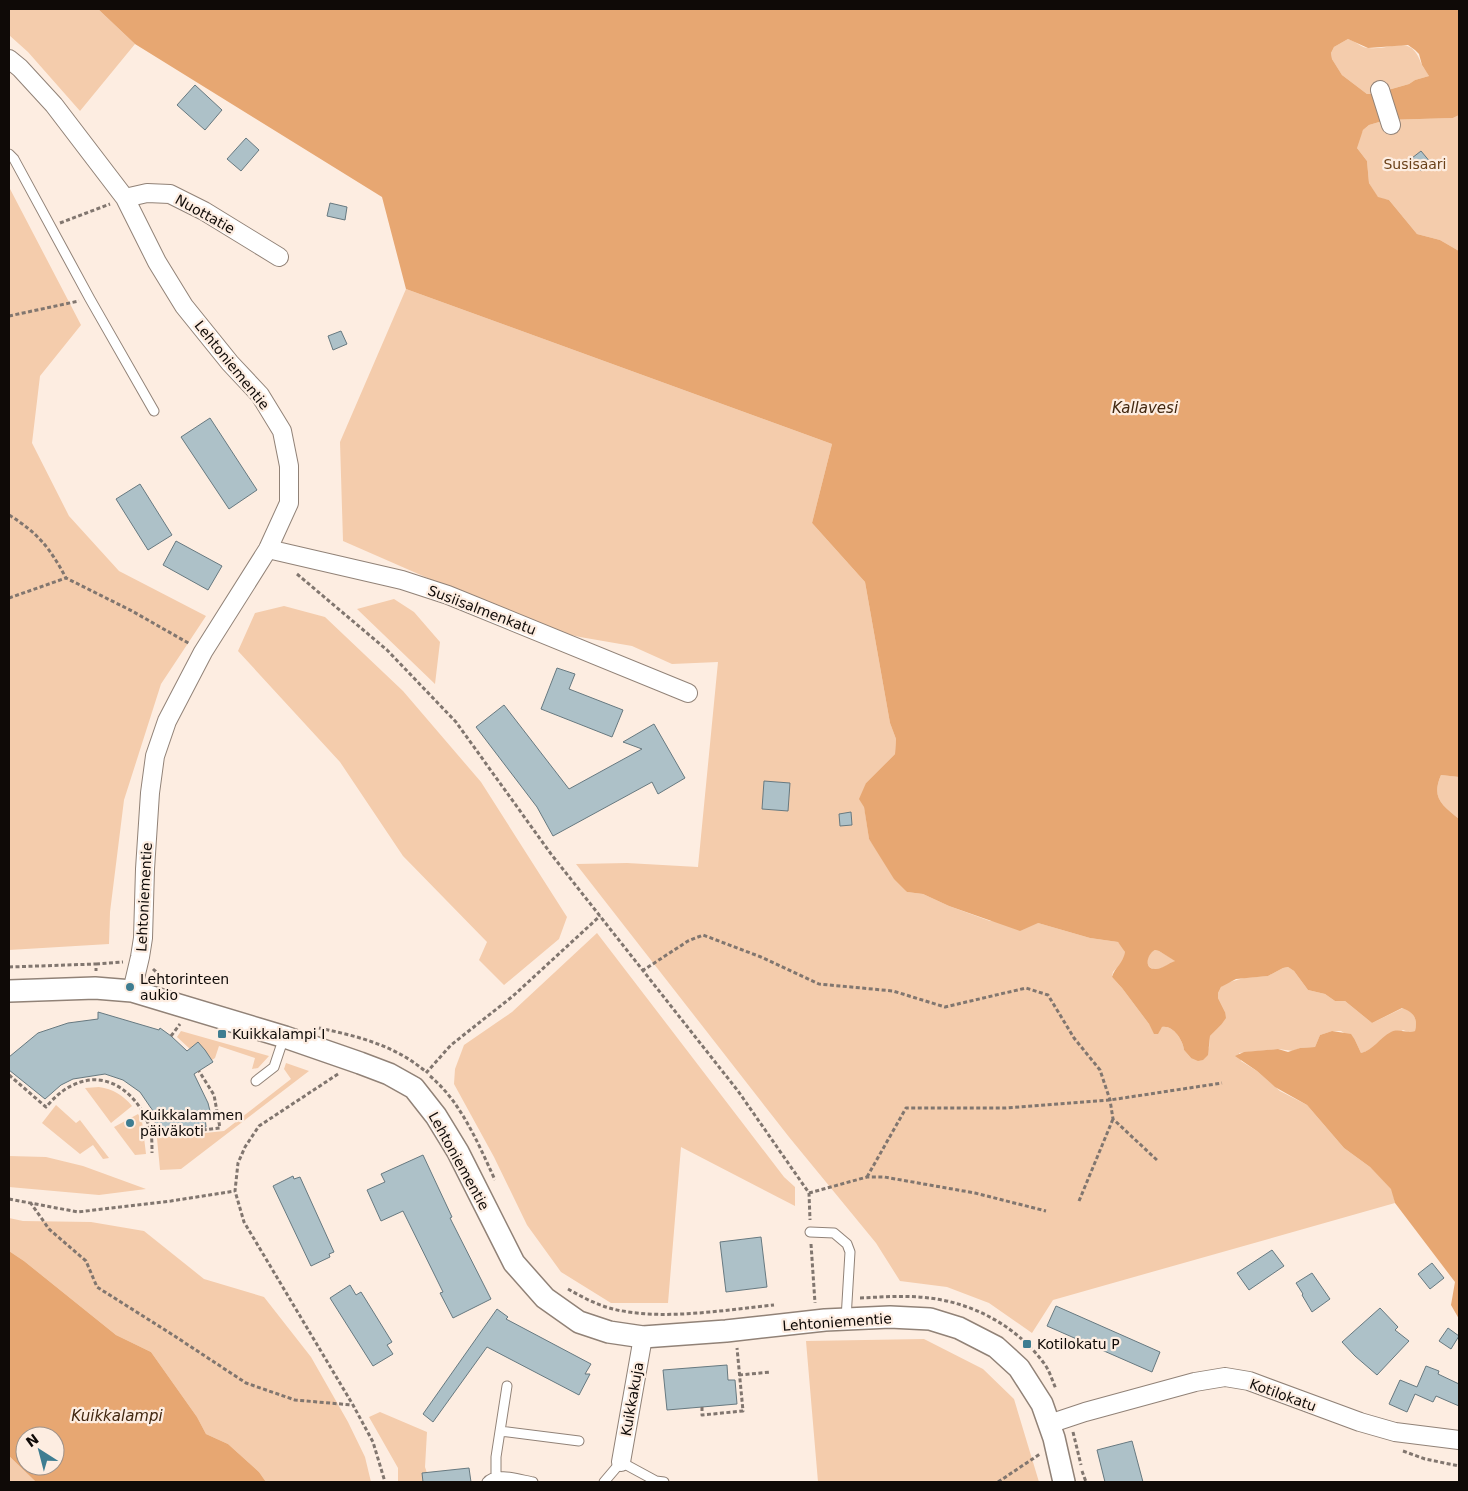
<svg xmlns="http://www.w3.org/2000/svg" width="1468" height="1491" font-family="'DejaVu Sans',sans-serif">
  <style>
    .green { fill: #f4ccac }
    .water { fill: #e7a772; fill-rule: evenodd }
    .building { fill: #adc1c8; stroke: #677980 }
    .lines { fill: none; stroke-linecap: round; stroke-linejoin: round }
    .service-casing { stroke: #918277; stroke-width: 11 }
    .minor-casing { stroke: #918277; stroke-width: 20 }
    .tertiary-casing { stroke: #918277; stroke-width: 24 }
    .path { stroke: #81766f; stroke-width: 3; stroke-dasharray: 4 2.5; stroke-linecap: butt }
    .service { stroke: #fff; stroke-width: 9 }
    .minor { stroke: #fff; stroke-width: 18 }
    .tertiary { stroke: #fff; stroke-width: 21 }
    .poi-dot { fill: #3e7d91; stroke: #fdede1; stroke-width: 2 }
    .labels { text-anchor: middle; stroke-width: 4.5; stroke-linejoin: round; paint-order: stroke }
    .park-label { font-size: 14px; fill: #6a4018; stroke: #fdede1 }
    .street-label { font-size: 14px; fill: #0f0a07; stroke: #fdede1 }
    .poi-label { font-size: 14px; fill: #0f0a07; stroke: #fdede1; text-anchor: start }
    .water-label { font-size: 15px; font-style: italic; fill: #412710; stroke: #fdede1 }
  </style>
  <rect width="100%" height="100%" fill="#fdede1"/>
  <path class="green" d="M9,9H98L135,44L80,111L28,52L9,35Z
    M1348,39C1356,41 1361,48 1369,48C1394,50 1410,33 1421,63C1423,68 1427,71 1429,76L1415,80L1409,84L1374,94H1367L1342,75L1332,59L1331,53L1334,47Z
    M1459,115V251L1440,240L1417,234L1389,200L1378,198L1369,183L1367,161L1357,148V143L1363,130L1369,125L1386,120L1453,118Z
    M9,187L81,325L40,376L32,443L69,516L119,571L206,616L161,684L124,800L110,912L109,944L9,950Z
    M406,289L832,444L812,523L865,582L890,723L896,739L895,754L866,783L864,806L869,839L907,892L923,894L949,906L990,921L1038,923L1090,938L1118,942L1123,947L1125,952L1124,960L1113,972L1112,977L1122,988L1149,1024L1154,1033L1162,1027C1173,1025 1183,1040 1184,1050L1191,1058L1209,1048L1210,1036L1221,1025L1225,1012L1218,998V993L1221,987L1226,983L1244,978L1268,976L1283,968L1288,967L1294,971L1308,990L1325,994L1335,1001H1345L1372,1023L1403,1008C1414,1012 1418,1019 1415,1031L1411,1033L1403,1030C1392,1037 1371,1051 1361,1053L1355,1040L1341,1031H1332L1320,1035L1315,1047L1300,1048L1293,1051L1278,1049L1239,1053L1241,1061L1257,1071L1280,1091L1307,1105L1344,1148L1370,1167L1392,1189L1395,1203L1053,1300L1032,1333L989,1303L947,1287L900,1281L876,1243L789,1137L576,864L627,863L698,867L718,662L672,664L632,646L580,637L554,631L471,597L343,541L340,442Z
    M394,599L414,612L440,642L435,684L357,609Z
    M284,606L325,617L403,691L481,782L567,917L559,939L504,985L479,960L487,942L403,856L340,762L238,651L255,613Z
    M1441,775L1459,777V819C1442,805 1431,798 1441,775Z
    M597,933L784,1177L795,1187V1206L681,1147L668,1303H611L561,1272L527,1225L494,1157L454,1084L455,1069L464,1045L512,1012Z
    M1155,950L1159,951L1176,961C1170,963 1163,969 1157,969C1144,970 1145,955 1155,950Z
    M181,1031L269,1056L258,1068L252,1069L255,1058L219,1046L215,1058L212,1060L198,1042L190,1049L177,1037Z
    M286,1063L309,1071L181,1169L160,1170L157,1138L224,1131L291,1079L284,1069Z
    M99,1087C113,1089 123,1095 132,1106L111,1123L85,1088Z
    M56,1105L76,1123L80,1120L109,1158L103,1159L93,1145L80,1154L42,1123Z
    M138,1114L142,1121L146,1154L135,1155L114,1127Z
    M9,1156L46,1157L83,1166L146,1189L99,1195L9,1187Z
    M9,1218L23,1221L91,1222L144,1231L204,1279L264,1297L311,1357L348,1422L365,1457L371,1482H266L259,1472L228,1444L206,1434L197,1417L151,1352L116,1335L24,1261L9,1251Z
    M924,1339L983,1369L1014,1399L1039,1482H818L806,1341Z
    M380,1412L427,1432L425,1467L430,1482H398V1468L369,1417Z
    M9,1456L36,1482H9Z"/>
  <path class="water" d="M98,9H1459V115L1453,118L1386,120L1369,125L1363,130L1357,148L1367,161L1369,183L1378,197L1389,200L1417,234L1440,240L1459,251V777L1441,775C1431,798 1442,805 1459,819V1319L1451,1305L1455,1282L1395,1203L1391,1189L1370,1167L1344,1148L1307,1105L1275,1087L1257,1071L1235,1056L1244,1052L1278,1049L1288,1052L1300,1048L1315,1047L1320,1035L1332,1031L1351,1034L1355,1040L1361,1053C1374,1050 1379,1038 1391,1032C1399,1028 1407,1034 1415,1031C1418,1019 1414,1012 1402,1008L1372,1023L1345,1001H1335L1325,994L1308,990L1294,971L1288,967L1283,968L1268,976L1236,979L1221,987L1218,993V998L1225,1012L1226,1018L1221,1025L1210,1036L1208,1055L1203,1060L1198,1061L1191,1058L1184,1050C1183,1040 1173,1025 1162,1027L1158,1034H1154L1149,1024L1122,988L1112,977C1115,967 1123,964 1125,952L1118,942L1090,938L1038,923L1020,931L949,906L923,894L907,892L894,879L869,839L864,807L859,799L866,783L895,754L896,739L890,723L865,582L812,523L832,444L406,289L382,197L135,44ZM1348,39L1368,48L1408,45L1415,50L1419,54L1422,65L1429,76L1415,80L1409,84L1374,94H1367L1342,75L1332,59L1331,53L1334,47ZM1155,950L1159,951L1175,961C1169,963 1162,969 1156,969C1144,970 1146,955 1155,950Z
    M9,1251L24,1261L116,1335L151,1352L197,1417L206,1434L228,1444L259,1472L266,1482H36L9,1456ZM25,1436H55V1466H25Z"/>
  <path class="building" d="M195,85L222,110L205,130L177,105Z
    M246,138L259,150L241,171L227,159Z
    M1421,151L1431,163L1421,171L1412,158Z
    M330,203L347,207L345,220L327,216Z
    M341,331L347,344L333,350L328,336Z
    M210,418L257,490L229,509L181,437Z
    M140,484L172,535L148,550L116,499Z
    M176,541L222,566L208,590L163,565Z
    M557,668L575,674L569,689L623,710L612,737L541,709Z
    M504,705L569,789L642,749L623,742L654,724L685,778L658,794L652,782L553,836L537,807L476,727Z
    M764,781L790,783L788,811L762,809Z
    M851,812L852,825L840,826L839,814Z
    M98,1012L159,1030L160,1028L171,1036L187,1051L198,1042L205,1050L213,1062L194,1074L208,1103L211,1115L205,1116L206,1127L157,1133L153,1111L140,1092L123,1080L105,1074L73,1079L61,1085L45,1099L9,1070V1057L38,1033L68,1023L98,1019Z
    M423,1155L452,1217L450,1218L491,1299L453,1318L440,1293L443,1292L403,1211L381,1221L367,1190L385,1182L381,1174Z
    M293,1176L294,1179L300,1177L334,1252L329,1254L330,1257L311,1266L273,1186Z
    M761,1237L767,1287L726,1292L720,1242Z
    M1272,1250L1284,1266L1249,1290L1237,1273Z
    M1432,1263L1444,1278L1430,1289L1418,1274Z
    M1312,1273L1330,1299L1312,1312L1302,1295L1303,1294L1296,1283Z
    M350,1285L356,1295L361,1292L392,1342L387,1345L393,1354L373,1366L330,1298Z
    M1056,1306L1160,1352L1152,1372L1047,1326Z
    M1380,1308L1398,1327L1395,1330L1409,1341L1377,1375L1355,1356L1342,1342Z
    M497,1309L508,1317L506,1319L591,1364L585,1374H590L579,1395L487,1347L433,1422L423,1414Z
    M1448,1328L1459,1336L1451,1349L1439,1341Z
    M727,1365L728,1380H735L737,1404L667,1410L663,1370Z
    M1426,1366L1439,1371L1438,1374L1459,1384V1406L1436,1396L1433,1402L1415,1394L1407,1412L1389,1404L1400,1380L1417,1387Z
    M1132,1441L1143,1482H1105L1097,1450Z
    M469,1468L471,1482H423L422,1473Z"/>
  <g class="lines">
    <defs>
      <path id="service" d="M9,154L14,159L90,299L154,411
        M256,1081L274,1067L284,1037
        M810,1232L834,1233L847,1244L850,1252L846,1319
        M500,1431L579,1441
        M496,1476V1457L507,1386
        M487,1482C495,1471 521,1480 533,1482
        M604,1482L621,1462L656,1481L664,1482"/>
      <path id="minor" d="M9,59L20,68L54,105L125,198L157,262L184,306L230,363L260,395L282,431L289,466V503L268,549L203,652L167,721L155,756L150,793L145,869L143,938L140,957L132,991
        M1380,90L1391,125
        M125,198L147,193L170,194L204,211L279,257
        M268,549L402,580L448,595L688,693
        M1049,1424L1085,1412L1195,1382L1225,1377L1249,1381L1360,1422L1395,1432L1459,1440
        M621,1462L643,1337"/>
      <path id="tertiary" d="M9,991L95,988L132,991L285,1037L360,1063L389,1074L414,1088L436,1116L458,1152L514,1263L545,1298L579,1322L609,1332L643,1337L726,1331L825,1320L890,1317L930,1319L959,1328L996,1347L1019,1368L1042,1404L1054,1438L1064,1482"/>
    </defs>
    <use href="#service" class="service-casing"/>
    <use href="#minor" class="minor-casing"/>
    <use href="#tertiary" class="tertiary-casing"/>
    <path class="path" d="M60,223L110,204
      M9,316L79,301
      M9,515C38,533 50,548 66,578
      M297,574L387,650L456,722L551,854L738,1091L809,1193L810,1220
      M9,598L66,578L132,611L190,644
      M96,964L123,962
      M9,967L96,964V971
      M153,969L167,982
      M642,971L688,941L703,935L761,957L819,984L893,991L945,1007L1026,988L1048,995L1074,1038L1100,1070L1110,1100L1113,1119L1158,1161
      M319,1028C357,1036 394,1045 425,1071
      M171,1036L180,1024
      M426,1073L451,1045L513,996L600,916
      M338,1074L259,1126L245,1147L238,1163L235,1191L244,1222L353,1405L373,1442L385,1482
      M9,1075L46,1107C54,1098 62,1090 73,1085C110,1067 143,1099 151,1133C152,1139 152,1146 152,1153
      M430,1076C461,1102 478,1143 495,1180
      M151,1136L220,1128L214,1095L199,1071
      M867,1177L906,1108H1005L1110,1100L1222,1083
      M809,1193L867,1177H884L975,1193L1046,1211
      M9,1199L78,1212L171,1201L235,1191
      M1079,1201L1113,1119
      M30,1202L49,1229L86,1261L97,1287L173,1335L246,1383L295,1400L352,1405
      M811,1244L815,1303
      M568,1289C582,1297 597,1305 613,1309C662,1321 724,1310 774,1305
      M860,1298C883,1297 906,1295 929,1298C973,1303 1016,1326 1043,1362C1049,1369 1052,1380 1056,1389
      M739,1375L771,1372
      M702,1407V1415L743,1411L737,1348
      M1073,1432L1081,1465
      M1403,1451L1425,1459L1459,1466
      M1082,1471L1086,1482
      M998,1482L1040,1454"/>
    <use href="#service" class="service"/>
    <use href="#minor" class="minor"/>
    <use href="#tertiary" class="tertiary"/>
  </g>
  <g class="poi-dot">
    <circle cx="130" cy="987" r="5"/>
    <rect x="217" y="1029" width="10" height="10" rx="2.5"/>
    <circle cx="130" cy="1123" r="5"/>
    <rect x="1022" y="1339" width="10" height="10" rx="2.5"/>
  </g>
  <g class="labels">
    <g class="park-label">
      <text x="1415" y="169">Susisaari</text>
    </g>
    <g class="street-label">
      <text transform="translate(205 214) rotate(29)" y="5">Nuottatie</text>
      <text transform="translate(232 365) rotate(51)" y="5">Lehtoniementie</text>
      <text transform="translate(482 610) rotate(21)" y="5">Susiisalmenkatu</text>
      <text transform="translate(144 897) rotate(-87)" y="5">Lehtoniementie</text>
      <text transform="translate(459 1161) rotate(61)" y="5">Lehtoniementie</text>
      <text transform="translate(837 1322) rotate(-4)" y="5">Lehtoniementie</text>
      <text transform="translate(1283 1395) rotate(20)" y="5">Kotilokatu</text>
      <text transform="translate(632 1399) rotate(-80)" y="5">Kuikkakuja</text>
    </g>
    <g class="poi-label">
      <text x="140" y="984">Lehtorinteen<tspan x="140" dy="16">aukio</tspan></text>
      <text x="232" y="1039">Kuikkalampi I</text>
      <text x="140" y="1120">Kuikkalammen<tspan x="140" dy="16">päiväkoti</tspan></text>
      <text x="1037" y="1349">Kotilokatu P</text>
    </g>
    <g class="water-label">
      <text x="1145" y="413">Kallavesi</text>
      <text x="117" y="1421">Kuikkalampi</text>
    </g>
  </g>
  <rect width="1468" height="1491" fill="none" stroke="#0f0a07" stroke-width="20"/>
  <g transform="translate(40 1451) rotate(324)"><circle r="24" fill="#fdede1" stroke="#9e928a"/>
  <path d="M0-4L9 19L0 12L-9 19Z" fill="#3e7d91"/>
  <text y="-8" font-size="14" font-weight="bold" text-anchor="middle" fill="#0f0a07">N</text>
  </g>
</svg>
